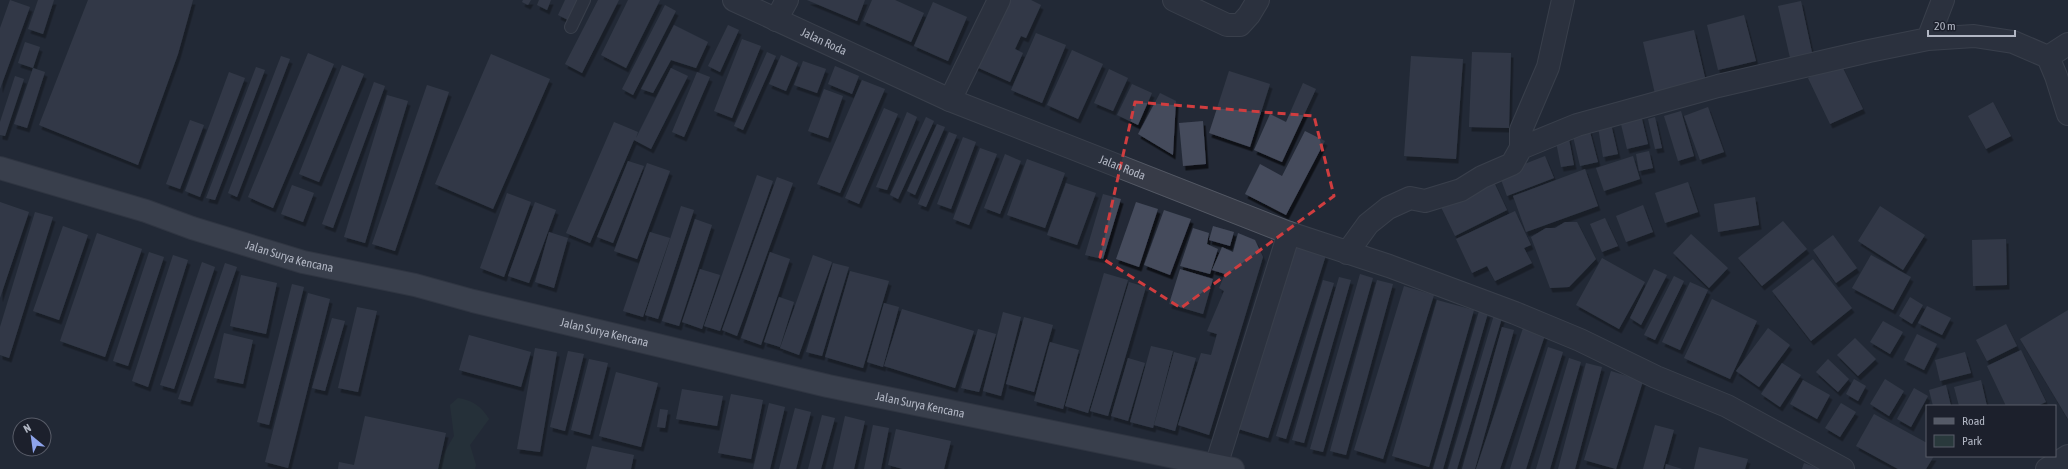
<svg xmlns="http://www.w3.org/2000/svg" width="2068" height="469" font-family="'Asap Condensed',sans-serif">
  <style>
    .green { fill: #29393c }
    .building { fill: #454b5b; filter: url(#shadow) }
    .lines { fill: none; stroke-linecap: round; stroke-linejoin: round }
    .service-casing { stroke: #545965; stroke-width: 14 }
    .minor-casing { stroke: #545965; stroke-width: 24 }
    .tertiary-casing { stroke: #545965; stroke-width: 24 }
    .primary-casing { stroke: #404450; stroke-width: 24 }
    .service { stroke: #373b47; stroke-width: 12 }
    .minor { stroke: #373b47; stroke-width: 22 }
    .tertiary { stroke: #373b47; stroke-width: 22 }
    .primary { stroke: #555a67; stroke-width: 22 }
    .marked { fill: none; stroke: #d03d3f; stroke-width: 3; stroke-dasharray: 8 5; stroke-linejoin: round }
    .labels { text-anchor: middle; stroke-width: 3; stroke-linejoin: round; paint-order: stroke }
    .street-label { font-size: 12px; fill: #b1b6c3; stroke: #1c202c }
  </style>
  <defs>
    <filter id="shadow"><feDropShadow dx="2.5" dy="4.5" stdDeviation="0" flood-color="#0009"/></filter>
  </defs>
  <rect width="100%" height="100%" fill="#232936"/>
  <path class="green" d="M458,398C472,400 482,407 489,419L470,445L476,465L475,469H435L454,436L450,405Z"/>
  <path class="building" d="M10,0L30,7L0,89V28Z
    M38,0H54L43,34L28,29Z
    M88,0H193L178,54L138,165L39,125Z
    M523,0H531L528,5L522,2Z
    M539,0H551L547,10L537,5Z
    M565,0H578L568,20L558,15Z
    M598,0H619L582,73L565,64Z
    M628,0H660L626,68L601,55Z
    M807,0H865L857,21Z
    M872,0H895L924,13L911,42L863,21Z
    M1002,0H1031L1041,5L1026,38L1021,36L1015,49L1023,53L1010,82L972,65Z
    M1801,1L1813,57L1791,62L1778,6Z
    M933,2L967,17L948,61L914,46Z
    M665,5L676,11L633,95L622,89Z
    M1744,15L1756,61L1718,70L1707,25Z
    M674,25L708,42L696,68L671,60L653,93L641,89Z
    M728,25L739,30L720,72L708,66Z
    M1694,30L1707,86L1656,98L1643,42Z
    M1036,33L1066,45L1042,103L1011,90Z
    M742,39L761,46L732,118L714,111Z
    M25,42L40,47L33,68L18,63Z
    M1072,50L1103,64L1078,119L1047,105Z
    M767,52L776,56L743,130L734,126Z
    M1472,52L1511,53L1509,128L1469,127Z
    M308,53L334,64L273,208L248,197Z
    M491,54L550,79L493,209L435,184Z
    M781,55L798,63L786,91L769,84Z
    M281,56L290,59L237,197L228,193Z
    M1411,56L1463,59L1456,159L1404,156Z
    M803,61L826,69L817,93L794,85Z
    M1840,62L1863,109L1830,124L1808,78Z
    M342,65L364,74L319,182L299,174Z
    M835,66L859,76L852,94L828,84Z
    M256,67L265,70L215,200L206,198Z
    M33,68L45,72L27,128L14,124Z
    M671,68L688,76L651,149L634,140L590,243L566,233L614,122L638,132L636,138Z
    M1109,69L1128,78L1113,111L1094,103Z
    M1229,71L1270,84L1250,147L1209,133Z
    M229,72L245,78L200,197L185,191Z
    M697,72L710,77L684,137L672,132Z
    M15,76L24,79L5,136L0,135V122Z
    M862,80L885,89L840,193L817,184Z
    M374,82L385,86L333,228L322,224Z
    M1303,83L1316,89L1282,162L1254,150L1270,114L1286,122Z
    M1132,84L1152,93L1138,125L1117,115Z
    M427,85L449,92L395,251L372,244Z
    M824,89L843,96L828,138L808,131Z
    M1160,93L1176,101L1173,155L1138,134Z
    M387,95L408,101L365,243L344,237Z
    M1993,102L2011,136L1986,149L1968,116Z
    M1708,107L1724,152L1700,160L1684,116Z
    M884,108L898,114L859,204L845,198Z
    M1681,111L1694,156L1678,161L1664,116Z
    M907,112L917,117L887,190L876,187Z
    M1641,115L1648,144L1627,149L1620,120Z
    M926,117L934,121L898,199L890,195Z
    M1655,117L1662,148L1655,149L1648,119Z
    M190,120L204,125L180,189L166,184Z
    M1203,121L1206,164L1183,166L1179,123Z
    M937,124L945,127L915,195L907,191Z
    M1611,124L1618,154L1603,157L1598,127Z
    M1589,128L1598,162L1580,166L1572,132Z
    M1305,131L1325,141L1286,215L1245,194L1260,164L1282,176Z
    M949,132L957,135L926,207L918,204Z
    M1568,134L1574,165L1561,167L1555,137Z
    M963,137L976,142L951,209L937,204Z
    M980,148L997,154L969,225L953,219Z
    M1649,151L1653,168L1639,171L1636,154Z
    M1005,154L1021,161L1000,214L984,208Z
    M1545,156L1554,178L1507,196L1499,174Z
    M1633,156L1640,179L1604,191L1596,168Z
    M1027,159L1065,173L1045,228L1007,215Z
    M628,161L644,166L613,243L597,237Z
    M647,163L670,171L637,259L614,251Z
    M1585,169L1598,206L1526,232L1513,196Z
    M757,175L773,181L720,331L704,326Z
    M777,177L793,183L737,336L722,330Z
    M1493,180L1507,210L1455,236L1440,205Z
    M1688,182L1698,212L1665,223L1655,193Z
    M1066,183L1096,193L1077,245L1047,235Z
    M292,185L314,193L303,222L281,214Z
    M507,193L531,202L504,277L480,268Z
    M1103,194L1121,199L1103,259L1085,255Z
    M1755,197L1759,225L1718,232L1714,204Z
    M0,202L29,212L0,298Z
    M535,202L556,210L529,283L508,276Z
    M1136,202L1158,209L1139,267L1116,259Z
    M1643,205L1653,232L1626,242L1616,216Z
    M681,206L694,210L658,319L645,315Z
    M1880,206L1925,235L1903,270L1858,241Z
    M1164,210L1191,219L1170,275L1144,265Z
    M1515,211L1531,245L1524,248L1532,263L1495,281L1487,266L1472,273L1456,239Z
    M35,212L53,217L9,358L0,355V327Z
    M1605,218L1618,246L1602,252L1590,224Z
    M695,219L712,225L679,326L662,321Z
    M1783,221L1807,249L1762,286L1738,258Z
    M1565,222H1577L1596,259L1569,287L1550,288L1531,237L1546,228H1555Z
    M63,226L88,235L59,320L33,311Z
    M1213,226L1234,232L1230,246L1209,240Z
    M1193,228L1209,233L1207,244L1218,249L1210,274L1180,266Z
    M549,232L568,238L554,288L535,282Z
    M650,232L670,238L643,317L623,311Z
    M97,233L142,249L105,357L60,341Z
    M1238,233L1255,240L1263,257L1209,435L1178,425L1201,353L1211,355L1217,334L1207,331L1224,291L1219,288L1225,274L1212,270L1222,247L1233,252Z
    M1691,234L1728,268L1709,288L1673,253Z
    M1833,235L1857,268L1836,283L1813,250Z
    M2006,239L2007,285L1973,286L1972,240Z
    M1292,245L1326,255L1268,438L1235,428Z
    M149,252L164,257L128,366L113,361Z
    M770,252L790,259L761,345L741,338Z
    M173,255L188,260L148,387L132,381Z
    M813,255L832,262L799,355L780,348Z
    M1871,255L1911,277L1893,310L1852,288Z
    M1602,258L1645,282L1619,329L1576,305Z
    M1813,259L1852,308L1811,341L1772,291Z
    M202,262L215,267L174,389L160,385Z
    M225,263L237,267L190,402L178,399Z
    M833,263L849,267L822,356L806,352Z
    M700,269L720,275L702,329L682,322Z
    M1180,269L1213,279L1203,314L1169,304Z
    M1654,269L1667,275L1641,325L1630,318Z
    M850,271L889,281L863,368L825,357Z
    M1104,273L1128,280L1088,413L1065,406Z
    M1360,274L1373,278L1323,452L1310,449Z
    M241,275L277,283L266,334L230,326Z
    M1674,276L1684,281L1655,340L1644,335Z
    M1339,277L1351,280L1304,443L1292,440Z
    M1323,280L1334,283L1286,439L1276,436Z
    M1377,280L1393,284L1346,455L1330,451Z
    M1129,282L1146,287L1108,416L1090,411Z
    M1690,282L1708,290L1680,350L1662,342Z
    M292,284L304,287L269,425L257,422Z
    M1404,286L1434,295L1383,459L1354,450Z
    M308,293L330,299L288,468L265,462Z
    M779,297L794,302L780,347L764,342Z
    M1910,297L1923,305L1912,324L1899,316Z
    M1712,299L1757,321L1730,379L1684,358Z
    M1437,300L1474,310L1429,467L1392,456Z
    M884,303L899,307L883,367L867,362Z
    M1927,306L1951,318L1942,335L1918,323Z
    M357,307L377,311L358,392L338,388Z
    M902,309L974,331L955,388L884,366Z
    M2068,310V419L2020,339Z
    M1479,311L1488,313L1443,469H1433Z
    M1003,312L1021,317L1001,396L983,391Z
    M1494,315L1502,318L1457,469H1448Z
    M1024,317L1053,325L1034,392L1006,384Z
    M332,318L345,321L325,391L312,388Z
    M1883,321L1903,332L1890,354L1870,342Z
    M2006,324L2017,346L1987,361L1976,340Z
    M1502,327L1514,330L1475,469H1462Z
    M1523,328L1545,335L1500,469H1476Z
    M1768,328L1790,345L1759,387L1736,371Z
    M978,329L996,334L979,392L961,388Z
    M224,333L253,340L243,384L214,378Z
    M1917,334L1937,344L1924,370L1904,360Z
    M469,335L531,352L521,387L459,370Z
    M1855,338L1876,359L1858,376L1837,355Z
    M1050,342L1079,350L1063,409L1034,401Z
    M1151,346L1173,351L1153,428L1130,422Z
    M1548,347L1563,352L1526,469H1510Z
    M535,348L557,352L540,452L517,449Z
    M2021,350L2046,402L2037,406H2006L1987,366Z
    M568,351L584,354L565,431L550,427Z
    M1174,352L1196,358L1175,431L1154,425Z
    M1965,352L1971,373L1940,381L1935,360Z
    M1128,358L1145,363L1128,421L1111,416Z
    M1569,358L1581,362L1550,469H1536Z
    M589,359L608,363L590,435L571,430Z
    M1828,359L1849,379L1838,392L1816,372Z
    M1586,363L1602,367L1575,469H1558Z
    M1782,363L1801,375L1780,407L1761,394Z
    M1611,371L1643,381L1616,469L1584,460Z
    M616,372L658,383L641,447L599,436Z
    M1854,379L1866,386L1858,401L1846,394Z
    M1885,379L1904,391L1889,416L1870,404Z
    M1803,380L1830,395L1817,419L1790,404Z
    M1981,380L1987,406H1959L1954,387Z
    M1946,385L1951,406H1933L1929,390Z
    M1914,388L1928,396L1911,427L1897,419Z
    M682,389L723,396L717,426L676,419Z
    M731,394L763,400L751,459L718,453Z
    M769,403L785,407L770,469H753Z
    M1841,403L1856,412L1840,437L1825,428Z
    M795,408L811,412L796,469H779Z
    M660,409L668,410L665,428L657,427Z
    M1874,414L1927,443V456H1934L1926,469H1898L1856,446Z
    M822,415L835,418L821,469H808Z
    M365,416L446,433L438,469H338L339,462L354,465Z
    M845,416L865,421L854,469H833Z
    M873,425L889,428L881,469H864Z
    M1655,425L1674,430L1663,469H1643Z
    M896,429L951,441L944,469H903L888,465Z
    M592,446L634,455L631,469H586Z
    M1699,447L1748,459L1745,469H1694Z
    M1804,463L1820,469H1802Z
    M1666,464L1682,469H1665Z"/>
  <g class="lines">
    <defs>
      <path id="service" d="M571,27L584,0"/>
      <path id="minor" d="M1174,0L1227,25H1240L1249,15L1258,0
        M776,20L787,0
        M1928,39L1943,0
        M2048,57L2068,44
        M950,100L999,0
        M1521,148V130L1548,67L1563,0
        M1289,233L1389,266L1515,313L1580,340L1656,377L1727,406L1843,469
        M1347,253L1368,224L1388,208L1410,198L1425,201L1461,190L1482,177L1512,164L1521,148L1577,125L1718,86L1869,51L1928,39L1974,36L2013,42L2048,57L2056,76L2068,114
        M2047,469L2068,456"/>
      <g id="tertiary">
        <path id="s1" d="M734,0L950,100L1289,233L1215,469"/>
      </g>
      <g id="primary">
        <path id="s2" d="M0,168L146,211L192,228L303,262L415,285L473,301L828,386L1233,469"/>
      </g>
    </defs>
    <use href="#service" class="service-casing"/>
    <use href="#minor" class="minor-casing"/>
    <use href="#tertiary" class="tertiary-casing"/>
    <use href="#primary" class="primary-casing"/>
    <use href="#service" class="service"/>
    <use href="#minor" class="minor"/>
    <use href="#tertiary" class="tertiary"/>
    <use href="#primary" class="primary"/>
  </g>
  <path d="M0 0H2068V469H0ZM1135,102L1314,116L1334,196L1181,308L1100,257Z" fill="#232936" fill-opacity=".55" fill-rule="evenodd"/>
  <path class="marked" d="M1135,102L1314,116L1334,196L1181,308L1100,257Z"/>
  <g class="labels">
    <g class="street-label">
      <text dy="4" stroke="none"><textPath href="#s1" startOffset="99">Jalan Roda</textPath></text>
      <text dy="4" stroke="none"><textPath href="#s1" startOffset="423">Jalan Roda</textPath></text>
      <text dy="4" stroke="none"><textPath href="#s2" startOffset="303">Jalan Surya Kencana</textPath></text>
      <text dy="4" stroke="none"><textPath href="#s2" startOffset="627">Jalan Surya Kencana</textPath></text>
      <text dy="4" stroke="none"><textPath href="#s2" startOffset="951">Jalan Surya Kencana</textPath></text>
    </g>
  </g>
  <rect x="1926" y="405" width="130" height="52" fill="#1c202c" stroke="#585c68"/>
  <rect x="1934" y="418" width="20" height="6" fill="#555a67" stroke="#585c68"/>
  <text x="1962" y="425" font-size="12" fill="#b1b6c3">Road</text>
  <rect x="1934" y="435" width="20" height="12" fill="#29393c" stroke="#585c68"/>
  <text x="1962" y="445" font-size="12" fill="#b1b6c3">Park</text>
  <g transform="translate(32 437) rotate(331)"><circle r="19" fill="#1c202c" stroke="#585c68"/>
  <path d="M0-3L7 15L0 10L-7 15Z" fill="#8ea4ec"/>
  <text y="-6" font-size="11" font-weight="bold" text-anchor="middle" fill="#b1b6c3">N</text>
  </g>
  <path d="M1928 30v6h87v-6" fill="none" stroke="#b1b6c3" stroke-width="2"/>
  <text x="1934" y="30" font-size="12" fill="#b1b6c3" stroke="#1c202c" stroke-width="3" paint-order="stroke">20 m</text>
</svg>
